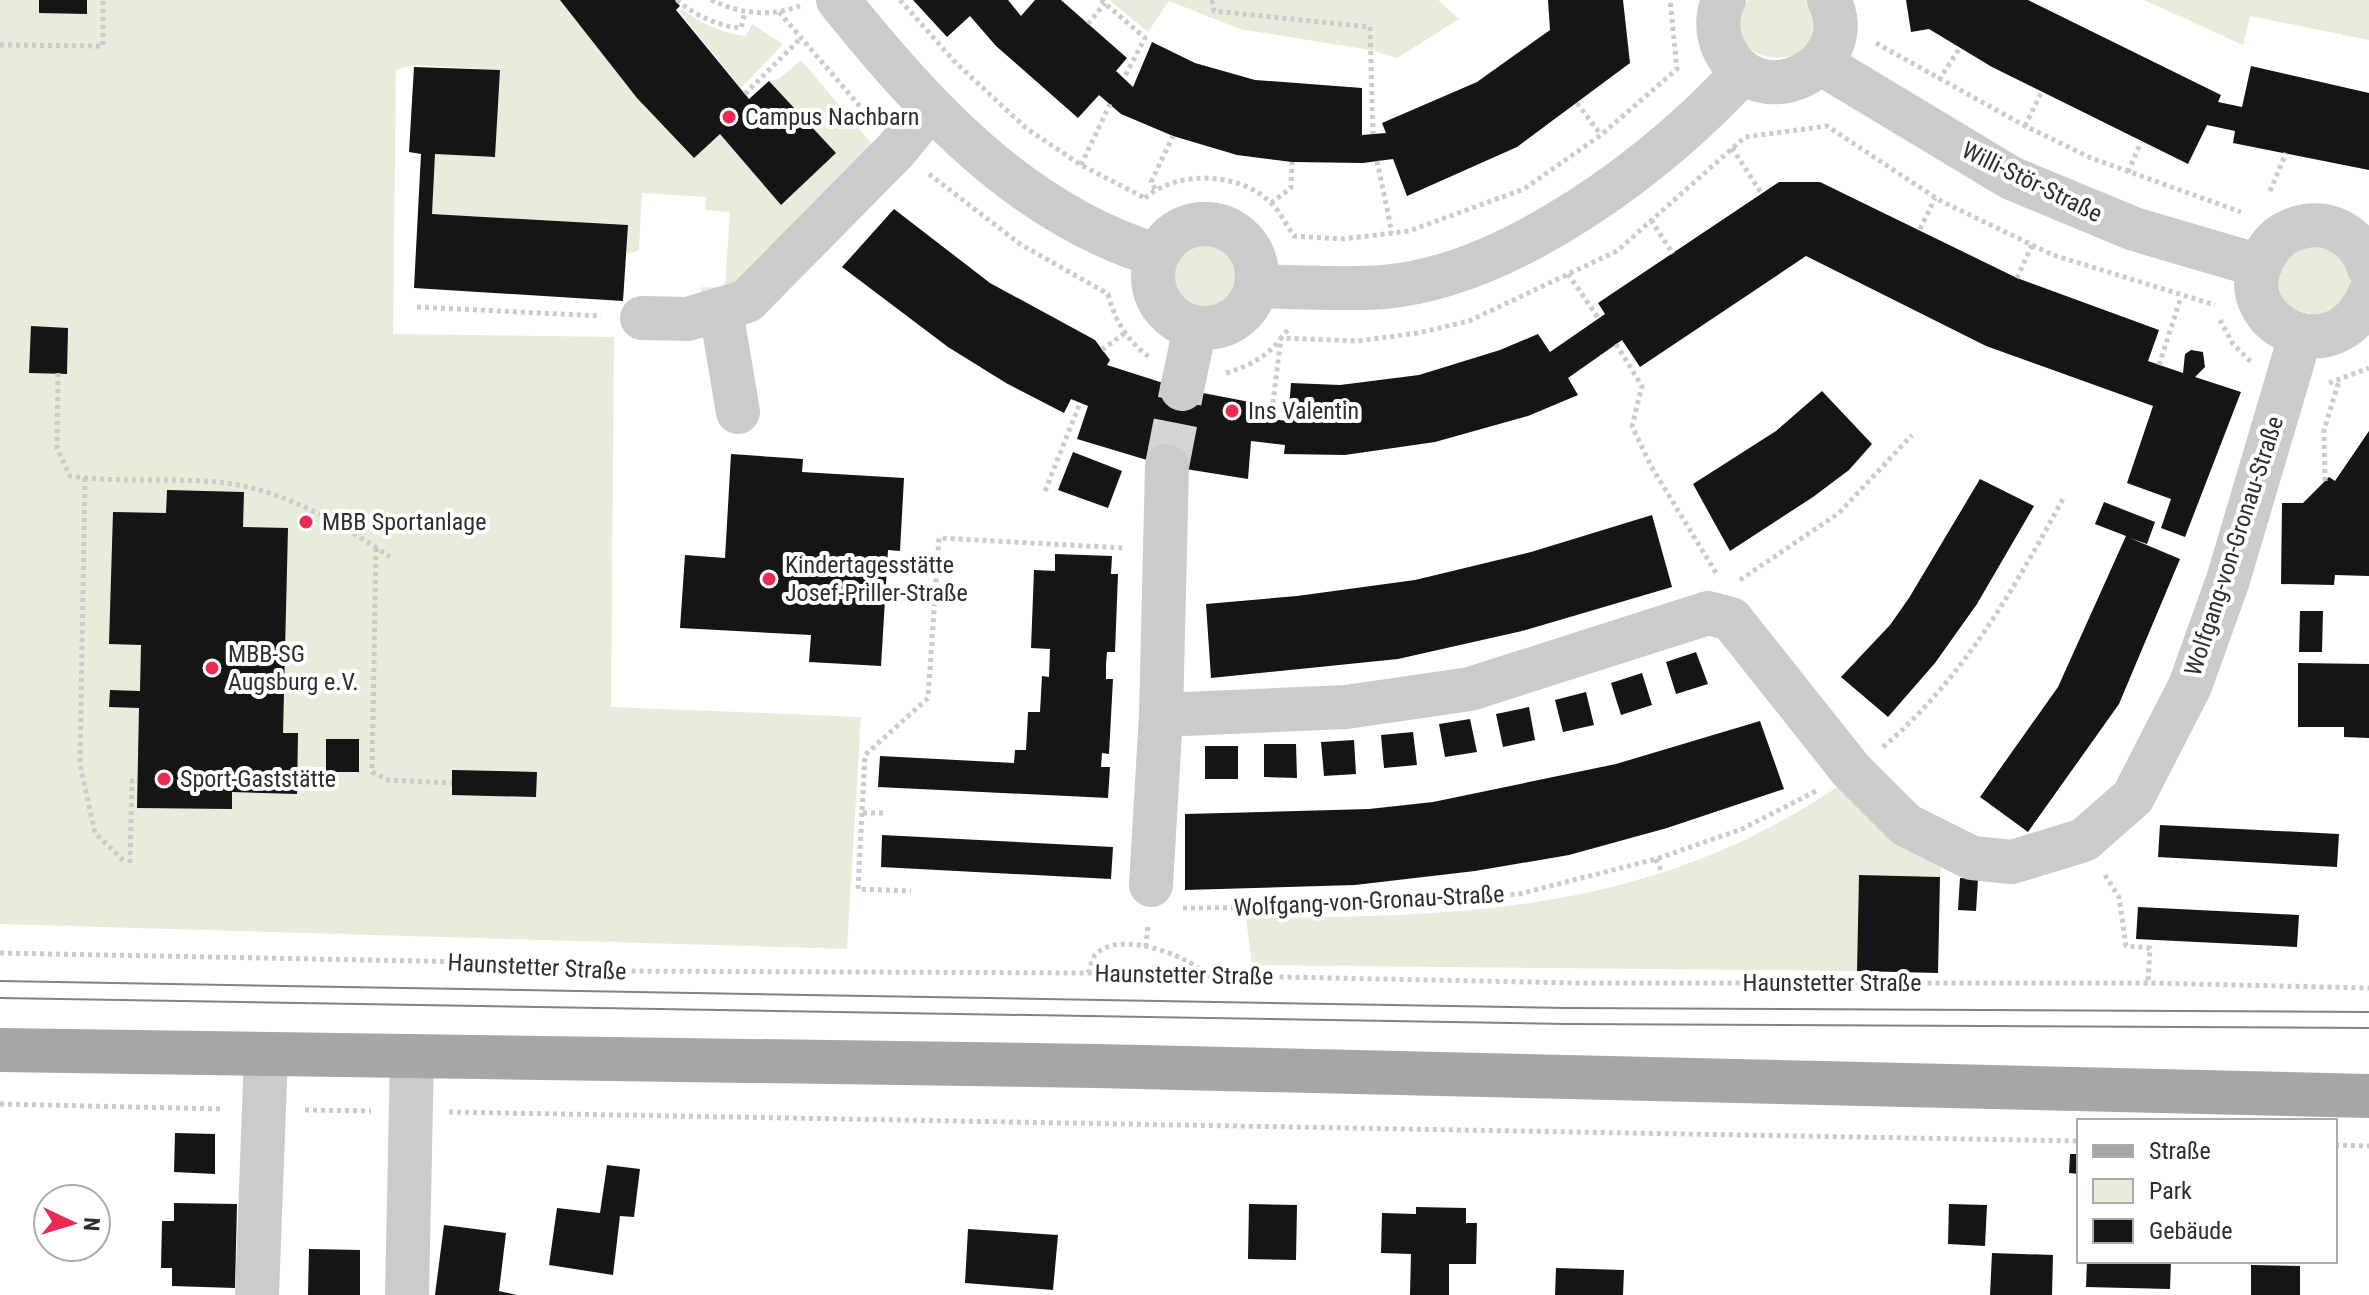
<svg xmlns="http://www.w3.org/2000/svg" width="2369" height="1295" font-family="'Roboto Condensed',sans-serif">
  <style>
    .green { fill: #e7ecdb }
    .building { fill: #151515 }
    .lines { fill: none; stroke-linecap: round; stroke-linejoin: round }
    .minor-tunnel { stroke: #d5d5d5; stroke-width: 44; stroke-dasharray: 44 22; stroke-linecap: butt }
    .path { stroke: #cbcbcb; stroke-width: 5; stroke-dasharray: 4 4; stroke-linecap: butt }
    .minor { stroke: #cbcbcb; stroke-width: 44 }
    .major { stroke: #a6a6a6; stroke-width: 44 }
    .tram { stroke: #838383; stroke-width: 2 }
    .poi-dot { fill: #ec2a56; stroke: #fff; stroke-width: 3 }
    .labels { text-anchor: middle; stroke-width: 8; stroke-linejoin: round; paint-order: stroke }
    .poi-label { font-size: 24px; fill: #2e2e2e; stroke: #fff; text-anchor: start }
    .street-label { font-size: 24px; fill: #2e2e2e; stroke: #fff }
  </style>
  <rect width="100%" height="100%" fill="#fff"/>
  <path class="green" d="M0,0H560L695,157L720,134L781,205L836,153L769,81L779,79L801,60L876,149L739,289L701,298L702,287L725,288L730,212L705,210L706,197L642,193L639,250L627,254V225L432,214L435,154L495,157L500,70L413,65L396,70L393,334L614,337L611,707L861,717L847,949L0,924Z
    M1109,0H1438L1459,19L1397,58L1370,50L1240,29L1169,1L1148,32Z
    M1748,0H1806C1851,82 1699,71 1748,0Z
    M2144,0H2369V40L2250,16L2243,45Z
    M682,9C699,23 724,34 746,36L752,24L783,44L741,88L679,11Z
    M2317,241L2350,262L2355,288L2331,319L2283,307L2276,271L2281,258Z
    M1170 277a35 35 0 1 1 70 0a35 35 0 1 1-70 0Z
    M1837,787L1942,864L1940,877L1859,875L1857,971L1252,965L1246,918C1462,917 1651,913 1837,787Z"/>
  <path class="building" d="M39,0H87V14L39,13Z
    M560,0H675L680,6L676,10L749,99L769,81L836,153L781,205L720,134L694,158L637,98Z
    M913,0H1008L1021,16L1035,0H1061L1127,58L1116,71L1133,87L1152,42L1195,63L1255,80L1362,88V135L1386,133L1382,123L1477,82L1550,30L1548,0H1623L1630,63L1517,147L1407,196L1393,159L1363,163L1292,162L1237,155L1173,136L1121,114L1099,95L1078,118L996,46L970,16L947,37Z
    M1906,0H2028L2221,95L2218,102L2242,107L2251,66L2369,93V170L2233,143L2235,131L2207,125L2188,164L1992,67L1929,29L1911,32Z
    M414,67L500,70L495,157L435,154L432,214L628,225L623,301L414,288L421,154L409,152Z
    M1779,182H1820L2017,278L2159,330L2148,361L2183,373L2185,354L2191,350L2203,352L2205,367L2195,377L2241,392L2185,537L2161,528L2171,499L2127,483L2153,406L1986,346L1806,256L1640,367L1622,340L1568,378L1578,395L1528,416L1435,442L1345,455L1284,454L1285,445L1251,441L1248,479L1167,466L1077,439L1088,406L1071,399L1064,413L1006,383L948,347L842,267L894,209L990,283L1095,340L1110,360L1107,365L1182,389L1255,403L1254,417L1288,421L1291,383L1340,385L1419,375L1500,350L1538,334L1550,352L1605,314L1598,303Z
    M31,326L68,328L67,374L29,373Z
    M1822,391L1872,444L1849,470L1813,497L1730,551L1693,484L1776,431Z
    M2369,431V576L2335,575L2334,585L2281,584L2282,503H2303L2329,477L2335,481Z
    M1073,452L1122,471L1108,508L1058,490Z
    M731,454L803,459L802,472L904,478L900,551L888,550L881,666L809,662L811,635L680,628L685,555L725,558Z
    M1980,479L2034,506L1977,604L1935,663L1888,717L1841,677L1890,625L1909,598Z
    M167,490L244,492L243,527L288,528L283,733H298L297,794L232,792V809L137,808L139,708L109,707L110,690L140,691L141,645L109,644L113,512L166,513Z
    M2104,502L2155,522L2147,544L2130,538L2180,559L2119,704L2028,832L1980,797L2058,687L2126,536L2095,524Z
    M1652,515L1672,587L1522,631L1398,659L1211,678L1206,604L1297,596L1415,580L1531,552Z
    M1055,554L1112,556L1111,574H1118L1115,652H1107L1106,664V679H1113L1109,754L1102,753L1101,767H1110L1108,798L878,787L880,756L1014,763L1015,750H1026L1028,712H1040L1042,676L1049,677L1050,649L1031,648L1034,570L1055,571Z
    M2300,611H2323L2322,652H2299Z
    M1696,652L1708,684L1676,694L1666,662Z
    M2298,663L2369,664V738L2344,737V727H2298Z
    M1642,673L1652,705L1621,715L1611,683Z
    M1586,692L1594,725L1563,732L1555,700Z
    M1529,707L1535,740L1503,747L1496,714Z
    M1470,719L1477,752L1445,757L1439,724Z
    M1760,721L1784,789L1667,828L1569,855L1475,871L1355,885L1185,890V814L1369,809L1433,802L1616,764Z
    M1413,732L1417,765L1384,768L1381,735Z
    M326,739H359V772H326Z
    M1354,740L1356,774L1324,776L1321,742Z
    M1264,744H1296L1297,778L1264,777Z
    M1205,746H1238V779H1205Z
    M452,770L537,772L536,797L452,795Z
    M2160,825L2339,834L2337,867L2158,857Z
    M882,835L1113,847L1111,879L881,867Z
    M1859,875L1940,877L1938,973L1857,971Z
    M1960,878L1978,879L1976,911L1958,910Z
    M2138,907L2299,915L2297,947L2136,939Z
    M175,1133L215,1134V1174L174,1172Z
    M2070,1154H2079V1174L2069,1173Z
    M607,1165L640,1169L634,1217L620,1216L613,1275L549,1265L557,1208L600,1213Z
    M174,1203L237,1204L235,1288L172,1286V1268H161L162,1221H174Z
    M1249,1204L1297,1205L1296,1260L1248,1259Z
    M1949,1204L1987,1205L1985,1246L1948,1244Z
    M1416,1207L1466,1208V1223H1477L1476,1264H1449V1295H1410L1411,1254L1381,1253L1382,1213L1416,1214Z
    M444,1225L506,1233L499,1291L517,1295H435Z
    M968,1229L1058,1235L1053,1290L965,1283Z
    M309,1249L360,1250V1295H308Z
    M1992,1253L2053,1255L2052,1295H1990Z
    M2087,1261H2171L2170,1289L2086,1287Z
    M2251,1265L2300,1266V1295H2251Z
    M1556,1268L1624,1270L1623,1295H1555Z"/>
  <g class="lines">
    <path class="minor-tunnel" d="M1167,466L1182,389"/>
    <path class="path" d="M677,0C694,15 718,26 741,28L745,12
      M711,0C741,14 768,17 800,6
      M900,0L956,63L1026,128L1081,165L1145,198
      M1101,0L1145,38L1124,78
      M1212,0L1214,11L1370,27L1373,134
      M779,12L869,117
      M1088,24L1105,3
      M1876,43L2025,126L2091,158L2241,212
      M0,45L103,46V0
      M1939,80L1959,49
      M745,94L800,39
      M1577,103L1601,135
      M2025,126L2041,93
      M1732,148L1762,194
      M1377,161L1392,233
      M1081,165L1110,104
      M2128,172L2141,142
      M929,174L1020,244L1108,294C1115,321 1127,340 1149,357
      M1155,189L1151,182L1173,136
      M2270,191L2286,153
      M1145,198C1178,169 1243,172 1273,205C1281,214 1287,226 1294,236L1343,239L1409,231L1524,189L1601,135L1677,69L1670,0
      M1271,203L1291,188L1292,162
      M1651,220L1673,254
      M1920,229L1935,198
      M1568,274L1599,319
      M2017,278L2032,245
      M417,307L601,316
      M2220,320L2233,344L2252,363
      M1616,344L1642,386L1632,426L1651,466L1716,573
      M1102,350L1125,333
      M2159,365L2181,297
      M58,373L57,448L70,476C127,485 194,474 248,487C299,499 347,528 390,557
      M1226,373C1249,366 1267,357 1281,338L1358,341L1418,333L1469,321L1617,251L1745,137L1827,126L1939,200L2053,255L2215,305
      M2329,383L2369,368
      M1271,419L1281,338L1290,327
      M85,478L80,764L95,833L126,863
      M2325,481L2324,430L2339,381
      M1045,491L1080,403
      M376,548L372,772L388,780L452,783
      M1740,580L1839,513L1912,435
      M1883,747C1963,679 2014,589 2064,497
      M862,813L858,889L911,891
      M883,813H862L865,755L928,698L939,538L1125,548
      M1656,859L1662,873
      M130,863L132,781H137
      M2105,875L2119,897L2126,946L2150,948L2148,983
      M1183,908L1347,907L1519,894L1656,859L1742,829L1818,790
      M1146,947L1148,924
      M0,953L470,962L618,971L1088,973L1576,983H2148L2369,988
      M1088,973C1090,968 1092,960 1095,955C1118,929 1187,955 1207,975
      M0,1104L223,1109
      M305,1110L371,1111
      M449,1112L2079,1141
      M2335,1145L2369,1146"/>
    <path class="minor" d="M838,0C924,107 1021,214 1156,255
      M1724,0C1716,14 1717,33 1723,47C1756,120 1863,67 1829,0
      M1820,63L2011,178L2134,229L2260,266
      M1153 276a52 52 0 1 1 104 0a52 52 0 1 1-104 0Z
      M2369,268C2364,252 2355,239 2339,231C2323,222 2302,224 2286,233C2275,238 2268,249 2262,260C2231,325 2336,375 2369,295
      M1256,286C1298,287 1342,290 1384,287C1510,276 1661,163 1743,72
      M721,311L738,412
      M642,318L688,319L747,301L897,149L929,109
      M1182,389L1195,328
      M1161,715L1346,707L1470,689L1708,613L1731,619L1851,770L1906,825L1972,858L2012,862L2084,840L2133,797L2190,686L2228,580L2300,337
      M1151,885L1161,715L1167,466
      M257,1295L266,1055
      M407,1295L412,1056"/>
    <path class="major" d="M0,1050L1097,1066L2369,1096"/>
    <path class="tram" d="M0,981L1566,1008L2369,1012
      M0,998L1566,1024L2369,1028"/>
  </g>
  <g class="poi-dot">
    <circle cx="729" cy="117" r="8"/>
    <circle cx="1232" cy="411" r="8"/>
    <circle cx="306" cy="522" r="8"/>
    <circle cx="769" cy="579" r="8"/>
    <circle cx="212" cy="668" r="8"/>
    <circle cx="164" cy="779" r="8"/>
  </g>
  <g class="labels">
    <g class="poi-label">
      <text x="745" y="125">Campus Nachbarn</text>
      <text x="1248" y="419">Ins Valentin</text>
      <text x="322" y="530">MBB Sportanlage</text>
      <text x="785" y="573">Kindertagesstätte<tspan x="785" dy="28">Josef-Priller-Straße</tspan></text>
      <text x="228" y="662">MBB-SG<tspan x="228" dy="28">Augsburg e.V.</tspan></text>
      <text x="180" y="787">Sport-Gaststätte</text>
    </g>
    <g class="street-label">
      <text transform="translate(2032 182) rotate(26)" y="8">Willi-Stör-Straße</text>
      <text transform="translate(2234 546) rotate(-72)" y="8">Wolfgang-von-Gronau-Straße</text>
      <text transform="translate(1369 901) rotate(-3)" y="8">Wolfgang-von-Gronau-Straße</text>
      <text transform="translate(537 967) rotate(3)" y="8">Haunstetter Straße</text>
      <text transform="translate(1184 975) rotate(1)" y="8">Haunstetter Straße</text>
      <text x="1832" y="991">Haunstetter Straße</text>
    </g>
  </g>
  <rect x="2077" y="1119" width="260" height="144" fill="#ffffff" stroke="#ababab" stroke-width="2"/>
  <rect x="2093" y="1145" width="40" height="12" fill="#a6a6a6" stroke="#ababab" stroke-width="2"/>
  <text x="2149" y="1159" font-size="24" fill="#2e2e2e">Straße</text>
  <rect x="2093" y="1179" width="40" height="24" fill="#e7ecdb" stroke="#ababab" stroke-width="2"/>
  <text x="2149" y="1199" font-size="24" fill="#2e2e2e">Park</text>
  <rect x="2093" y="1219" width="40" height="24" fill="#151515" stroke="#ababab" stroke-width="2"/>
  <text x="2149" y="1239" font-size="24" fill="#2e2e2e">Gebäude</text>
  <g transform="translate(72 1223) rotate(94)"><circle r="38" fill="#ffffff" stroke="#ababab" stroke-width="2"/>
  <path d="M0-6L14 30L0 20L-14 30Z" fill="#ec2a56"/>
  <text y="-12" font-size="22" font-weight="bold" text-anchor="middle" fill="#2e2e2e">N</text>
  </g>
</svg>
